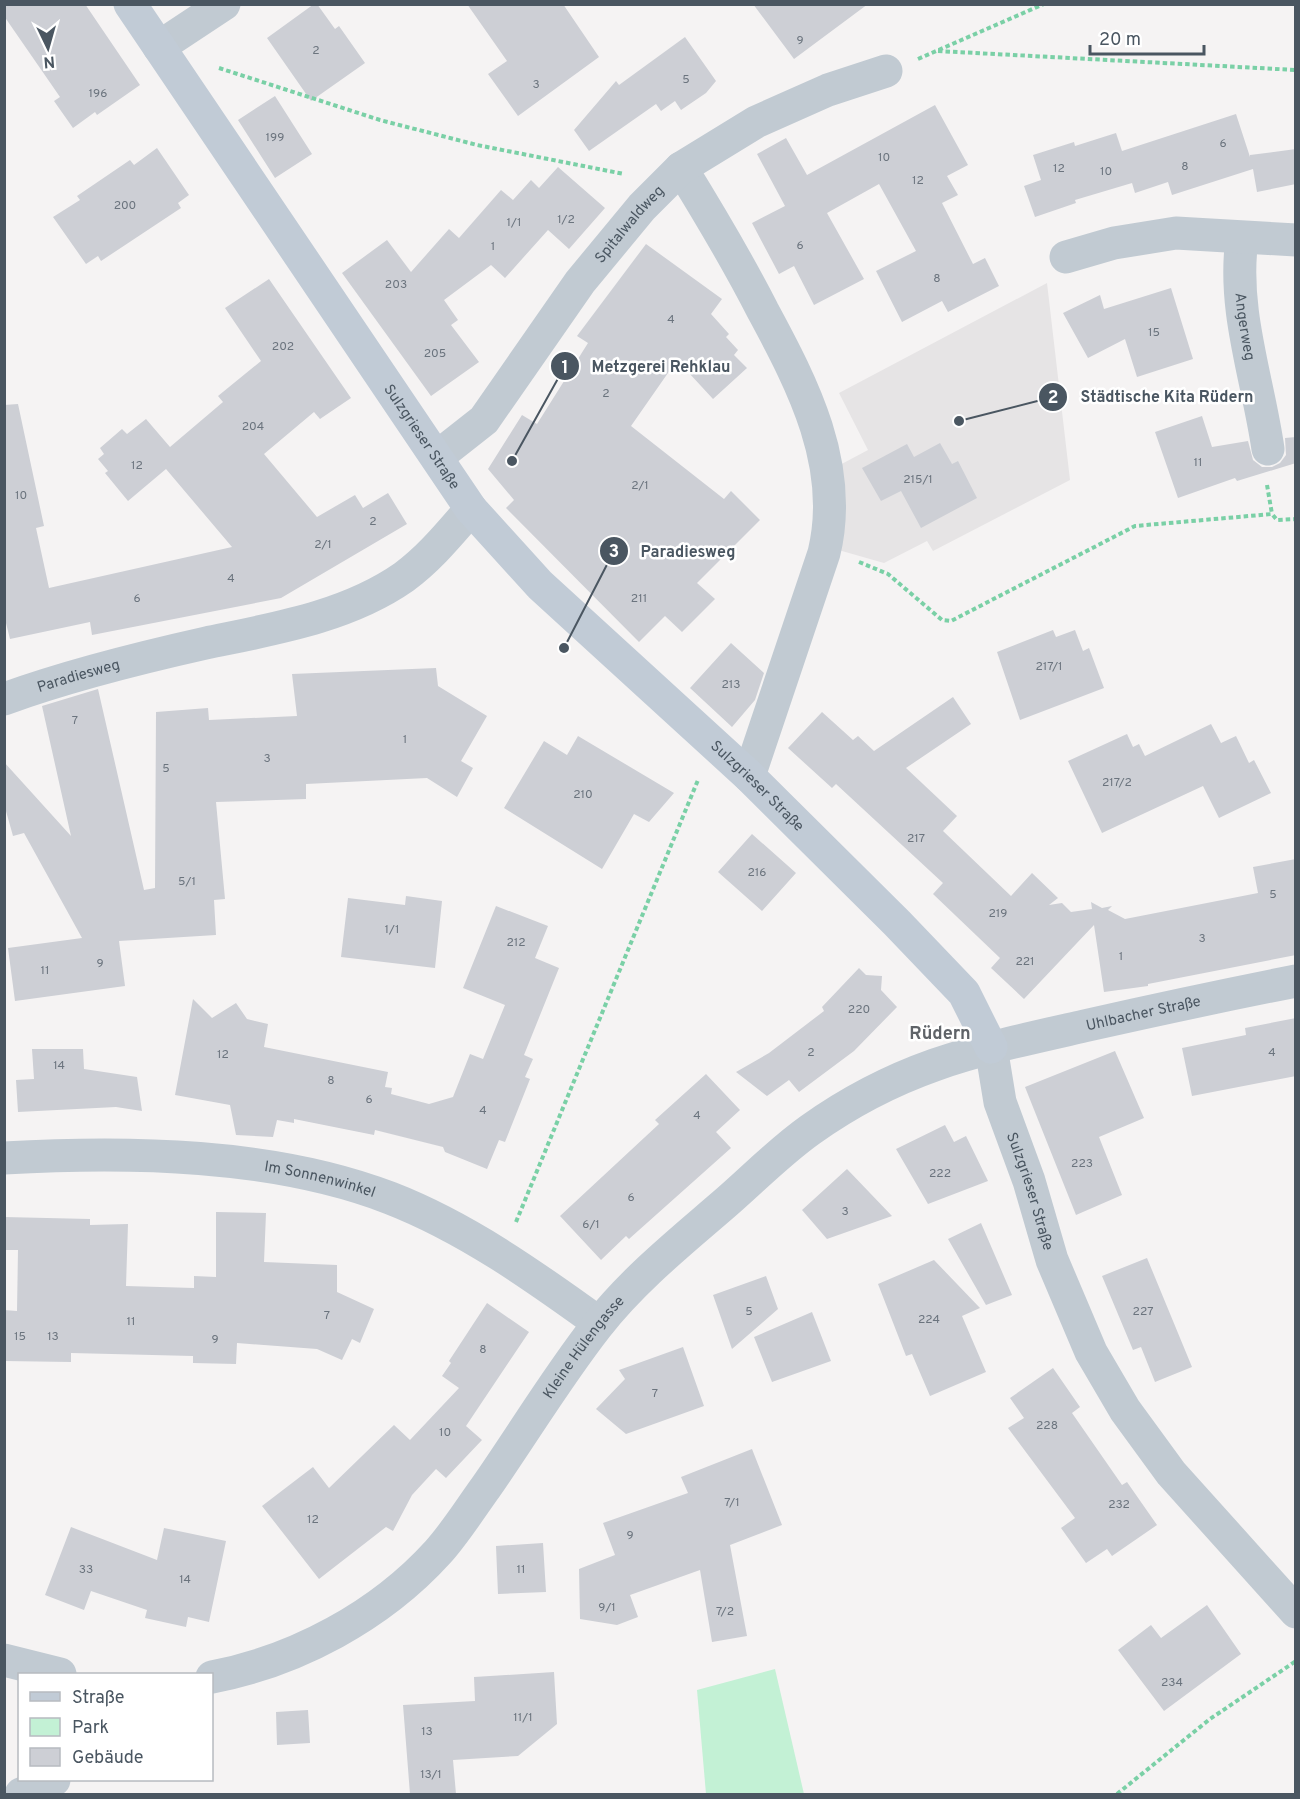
<svg xmlns="http://www.w3.org/2000/svg" width="1300" height="1799" font-family="Overpass,sans-serif">
  <style>
    .education { fill: #e6e4e5 }
    .green { fill: #c3f1d5 }
    .building { fill: #cdcfd5 }
    .lines { fill: none; stroke-linecap: round; stroke-linejoin: round }
    .path { stroke: #7ad0a6; stroke-width: 4; stroke-dasharray: 4.5 3; stroke-linecap: butt }
    .street { stroke: #c1cad2; stroke-width: 33 }
    .secondary { stroke: #c1cbd6; stroke-width: 33 }
    .labels { text-anchor: middle; stroke-width: 5; stroke-linejoin: round; paint-order: stroke }
    .number-label { font-size: 12px; fill: #6b747e }
    .street-label { font-size: 15px; fill: #4a5661; stroke: #fff }
    .quarter-label { font-size: 18px; font-weight: bold; fill: #5f6368; stroke: #fff }
    .leader { fill: none; stroke: #4a5661; stroke-width: 2 }
    .callout-dot { fill: #4a5661; stroke: #fff; stroke-width: 2 }
    .mark-label { font-size: 18px; text-anchor: middle; font-weight: bold; fill: #fff }
    .callout-label { font-size: 16px; text-anchor: middle; font-weight: bold; fill: #4a5661; stroke: #fff; stroke-width: 5; stroke-linejoin: round; paint-order: stroke }
  </style>
  <rect width="100%" height="100%" fill="#f5f3f3"/>
  <path class="education" d="M1047,283L1070,480L933,551L927,541L884,563L835,549L836,467L868,450L839,393Z"/>
  <path class="green" d="M775,1669L804,1794H706L697,1690Z"/>
  <path class="building" d="M4,4H85L140,85L97,115L95,112L73,128L54,101L60,97L4,16Z
    M314,4H317L335,29L339,26L365,63L311,101L267,38Z
    M467,4H563L599,57L518,116L488,74L507,61Z
    M753,4H868L794,59Z
    M685,37L716,81L706,93L681,110L675,101L661,111L656,104L589,151L574,130L616,81L619,85Z
    M275,96L312,154L275,178L238,120Z
    M935,105L968,165L947,176L958,195L942,203L973,264L985,258L999,286L948,312L942,301L902,322L876,271L916,251L879,184L827,213L864,279L814,305L794,266L779,274L752,223L785,206L757,154L786,138L807,175Z
    M1236,114L1250,157V155L1296,149V184L1257,192L1253,169L1172,195L1168,182L1135,193L1132,183L1075,200L1076,203L1035,217L1024,186L1041,180L1033,155L1074,142L1075,146L1116,133L1122,151Z
    M157,148L189,195L178,203L181,208L101,261L98,256L86,264L53,217L80,200L77,196L130,160L134,165Z
    M558,167L605,208L569,249L548,230L505,278L491,265L444,300L458,320L451,325L479,362L431,396L342,273L387,240L411,272L449,229L459,238L501,190L513,200L531,180L539,188Z
    M646,244L722,299L711,314L729,334L726,337L738,350L734,355L747,368L713,399L677,360L631,426L724,499L731,491L760,520L697,583L715,599L682,632L665,616L639,642L506,508L514,500L488,469L522,415L537,424L588,343L577,336Z
    M269,279L351,398L320,419L314,412L264,454L317,517L355,495L363,508L388,493L407,524L281,598L92,635L90,622L10,639L4,615V405L18,404L44,526L36,528L49,588L232,547L166,469L128,501L105,473L108,471L98,459L104,454L100,448L122,429L127,434L146,419L170,447L223,402L218,396L261,361L225,308Z
    M1171,288L1193,359L1137,377L1125,339L1088,358L1063,313L1100,295L1104,309Z
    M1202,416L1212,447L1248,441L1253,460L1262,467H1272L1280,463L1286,455L1285,438L1296,437V463L1237,481L1235,478L1178,498L1155,432Z
    M940,443L952,464L958,461L977,498L921,528L901,491L881,501L862,468L907,444L914,457Z
    M1053,630L1056,637L1075,630L1083,651L1089,648L1104,688L1020,720L997,652Z
    M731,643L764,673L755,700L732,727L690,688Z
    M436,668L438,686L487,716L461,761L473,768L457,797L427,778L306,784V799L216,802L225,899L214,900L216,935L119,941L125,986L15,1001L8,948L82,938L24,833L13,836L4,804V762L71,836L42,706L98,689L144,890L155,888L156,712L208,708L209,720L297,716L292,674Z
    M953,697L971,724L906,768L957,816L943,831L1011,896L1032,873L1058,898L1049,905L1062,903L1071,912L1092,909L1091,902L1102,908L1112,906L1108,910L1125,919L1258,893L1253,867L1296,859V955L1148,984V986L1104,992L1094,925L1024,999L991,968L1000,958L933,894L943,883L836,784L832,788L788,748L822,712L853,740L858,736L874,751Z
    M1211,724L1221,743L1236,736L1249,763L1254,760L1271,793L1219,818L1203,786L1102,833L1068,761L1127,734L1133,747L1139,744L1145,756Z
    M578,736L674,793L649,822L634,814L602,869L504,808L544,741L567,755Z
    M752,834L796,873L762,911L718,872Z
    M406,896L442,901L435,968L341,957L348,898L405,905Z
    M496,906L548,926L535,958L559,968L524,1055L533,1059L525,1077L530,1079L505,1142L499,1140L487,1169L445,1152L443,1147L375,1130L374,1135L294,1119V1123L277,1120L273,1137L236,1135L230,1105L175,1095L193,999L212,1018L236,1003L247,1019L268,1024L264,1047L388,1072L385,1087L392,1088L391,1094L429,1104L453,1097L470,1054L483,1059L505,1005L463,988Z
    M859,968L866,975L882,976L881,990L897,1007L854,1051L799,1092L789,1080L767,1096L736,1072L769,1053L824,1011L822,1007Z
    M1296,1018V1076L1192,1096L1182,1048L1246,1035L1245,1028Z
    M32,1049H83L84,1069L137,1077L142,1111L116,1107L18,1112L16,1080L34,1079Z
    M1115,1051L1144,1118L1099,1137L1122,1195L1076,1215L1025,1087Z
    M706,1074L740,1110L716,1132L731,1148L629,1239L626,1236L601,1260L560,1216L659,1124L655,1120Z
    M945,1125L954,1142L966,1136L988,1181L928,1204L896,1149Z
    M847,1169L892,1216L827,1239L802,1210Z
    M216,1212L266,1213L264,1262L337,1265V1292L374,1309L360,1343L352,1339L342,1360L317,1349L237,1343L236,1364L193,1363V1356L71,1353V1362L4,1361V1310L17,1311L18,1250H4V1217L90,1219V1225L128,1224L126,1286L194,1288V1276L216,1277Z
    M981,1223L1012,1295L986,1305L948,1239Z
    M1147,1258L1192,1367L1155,1382L1141,1347L1133,1350L1102,1276Z
    M934,1260L980,1308L962,1316L986,1372L930,1396L912,1354L906,1356L878,1284Z
    M766,1276L778,1309L732,1349L713,1295Z
    M487,1303L529,1332L466,1426L482,1440L446,1478L436,1469L412,1495L393,1531L386,1527L319,1579L262,1506L313,1467L329,1488L394,1425L410,1440L459,1388L442,1376L451,1363L449,1361Z
    M812,1312L831,1361L772,1382L754,1337Z
    M683,1347L704,1406L626,1434L596,1409L625,1379L619,1370Z
    M1053,1368L1080,1407L1072,1413L1122,1485L1127,1482L1157,1525L1112,1556L1107,1549L1086,1563L1061,1528L1075,1518L1008,1428L1024,1418L1010,1398Z
    M752,1449L782,1525L730,1545L747,1636L712,1642L700,1570L630,1595L638,1617L617,1625L580,1619L579,1569L615,1555L603,1523L688,1493L681,1477Z
    M71,1527L157,1560L164,1528L226,1541L209,1622L188,1617L186,1627L145,1618L147,1610L91,1591L84,1610L45,1595Z
    M543,1543L546,1592L498,1594L496,1546Z
    M1207,1605L1241,1654L1164,1711L1118,1650L1151,1625L1161,1638Z
    M554,1672L557,1724L518,1756L453,1760L456,1794H410L403,1705L475,1701L474,1677Z
    M308,1710L310,1743L277,1745L276,1712Z"/>
  <g class="lines">
    <path class="path" d="M938,51L1296,70
      M918,59L1044,4
      M219,68L380,120L477,145L624,174
      M1267,485L1272,514
      M859,562L888,574L942,620L951,621L1135,526L1272,514L1277,520L1296,519
      M516,1222L698,780
      M1117,1794L1210,1719L1296,1661"/>
    <g class="street">
      <path d="M159,47L224,4"/>
      <path d="M681,168C710,215 738,262 763,311C803,385 845,466 824,553L749,776"/>
      <path id="s1" d="M1242,239C1232,310 1258,379 1268,449"/>
      <path d="M1066,257L1114,243L1176,233L1296,240"/>
      <path id="s2" d="M437,457L484,420L580,282L642,207L681,168L756,122L828,90L886,71"/>
      <path id="s3" d="M4,699C70,675 139,658 206,643C273,629 347,617 404,577C430,558 450,533 471,509"/>
      <path id="s4" d="M991,1047L1000,1102L1029,1181L1052,1260L1091,1352L1125,1410L1171,1473L1296,1612"/>
      <path id="s5" d="M4,1158C128,1151 273,1153 390,1198C465,1227 534,1276 599,1323"/>
      <path d="M4,1660L60,1674"/>
      <path id="s6" d="M212,1677C296,1661 380,1616 438,1552C456,1532 470,1509 486,1487C523,1434 557,1377 597,1326C633,1280 679,1243 723,1205C752,1180 779,1152 810,1130C901,1065 978,1050 1084,1026C1155,1010 1225,995 1296,981"/>
      <path d="M21,1794L54,1780"/>
    </g>
    <path class="secondary" id="s7" d="M130,4L471,509L540,585L749,776L897,923L964,993L991,1047"/>
  </g>
  <g class="labels">
    <g class="number-label">
      <text x="800" y="44">9</text>
      <text x="316" y="54">2</text>
      <text x="686" y="83">5</text>
      <text x="536" y="88">3</text>
      <text x="98" y="97">196</text>
      <text x="275" y="141">199</text>
      <text x="1223" y="147">6</text>
      <text x="884" y="161">10</text>
      <text x="1185" y="170">8</text>
      <text x="1059" y="172">12</text>
      <text x="1106" y="175">10</text>
      <text x="918" y="184">12</text>
      <text x="125" y="209">200</text>
      <text x="566" y="223">1/2</text>
      <text x="514" y="226">1/1</text>
      <text x="800" y="249">6</text>
      <text x="493" y="250">1</text>
      <text x="937" y="282">8</text>
      <text x="396" y="288">203</text>
      <text x="671" y="323">4</text>
      <text x="1154" y="336">15</text>
      <text x="283" y="350">202</text>
      <text x="435" y="357">205</text>
      <text x="606" y="397">2</text>
      <text x="253" y="430">204</text>
      <text x="1198" y="466">11</text>
      <text x="137" y="469">12</text>
      <text x="918" y="483">215/1</text>
      <text x="640" y="489">2/1</text>
      <text x="21" y="499">10</text>
      <text x="373" y="525">2</text>
      <text x="323" y="548">2/1</text>
      <text x="231" y="582">4</text>
      <text x="137" y="602">6</text>
      <text x="639" y="602">211</text>
      <text x="1049" y="670">217/1</text>
      <text x="731" y="688">213</text>
      <text x="75" y="724">7</text>
      <text x="405" y="743">1</text>
      <text x="267" y="762">3</text>
      <text x="166" y="772">5</text>
      <text x="1117" y="786">217/2</text>
      <text x="583" y="798">210</text>
      <text x="916" y="842">217</text>
      <text x="757" y="876">216</text>
      <text x="187" y="885">5/1</text>
      <text x="1273" y="898">5</text>
      <text x="998" y="917">219</text>
      <text x="392" y="933">1/1</text>
      <text x="1202" y="942">3</text>
      <text x="516" y="946">212</text>
      <text x="1121" y="960">1</text>
      <text x="1025" y="965">221</text>
      <text x="100" y="967">9</text>
      <text x="45" y="974">11</text>
      <text x="859" y="1013">220</text>
      <text x="811" y="1056">2</text>
      <text x="1272" y="1056">4</text>
      <text x="223" y="1058">12</text>
      <text x="59" y="1069">14</text>
      <text x="331" y="1084">8</text>
      <text x="369" y="1103">6</text>
      <text x="483" y="1114">4</text>
      <text x="697" y="1119">4</text>
      <text x="1082" y="1167">223</text>
      <text x="940" y="1177">222</text>
      <text x="631" y="1201">6</text>
      <text x="845" y="1215">3</text>
      <text x="591" y="1228">6/1</text>
      <text x="749" y="1315">5</text>
      <text x="1143" y="1315">227</text>
      <text x="327" y="1319">7</text>
      <text x="929" y="1323">224</text>
      <text x="131" y="1325">11</text>
      <text x="20" y="1340">15</text>
      <text x="53" y="1340">13</text>
      <text x="215" y="1343">9</text>
      <text x="483" y="1353">8</text>
      <text x="655" y="1397">7</text>
      <text x="1047" y="1429">228</text>
      <text x="445" y="1436">10</text>
      <text x="732" y="1506">7/1</text>
      <text x="1119" y="1508">232</text>
      <text x="313" y="1523">12</text>
      <text x="630" y="1539">9</text>
      <text x="86" y="1573">33</text>
      <text x="521" y="1573">11</text>
      <text x="185" y="1583">14</text>
      <text x="607" y="1611">9/1</text>
      <text x="725" y="1615">7/2</text>
      <text x="1172" y="1686">234</text>
      <text x="523" y="1721">11/1</text>
      <text x="427" y="1735">13</text>
      <text x="431" y="1778">13/1</text>
    </g>
    <g class="street-label">
      <text dy="5" stroke="none"><textPath href="#s2" startOffset="304">Spitalwaldweg</textPath></text>
      <text dy="5" stroke="none"><textPath href="#s1" startOffset="88">Angerweg</textPath></text>
      <text dy="5" stroke="none"><textPath href="#s7" startOffset="522">Sulzgrieser Straße</textPath></text>
      <text dy="5" stroke="none"><textPath href="#s3" startOffset="78">Paradiesweg</textPath></text>
      <text dy="5" stroke="none"><textPath href="#s7" startOffset="1008">Sulzgrieser Straße</textPath></text>
      <text dy="5" stroke="none"><textPath href="#s6" startOffset="1185">Uhlbacher Straße</textPath></text>
      <text dy="5" stroke="none"><textPath href="#s5" startOffset="318">Im Sonnenwinkel</textPath></text>
      <text dy="5" stroke="none"><textPath href="#s4" startOffset="150">Sulzgrieser Straße</textPath></text>
      <text dy="5" stroke="none"><textPath href="#s6" startOffset="514">Kleine Hülengasse</textPath></text>
    </g>
    <g class="quarter-label">
      <text x="940" y="1039">Rüdern</text>
    </g>
  </g>
  <path class="leader" d="M512 461L565 366M959 421L1053 397M564 648L614 551"/>
  <g class="callout-dot">
    <circle cx="512" cy="461" r="6"/>
    <circle cx="959" cy="421" r="6"/>
    <circle cx="564" cy="648" r="6"/>
    <circle cx="565" cy="366" r="15"/>
    <circle cx="1053" cy="397" r="15"/>
    <circle cx="614" cy="551" r="15"/>
  </g>
  <g class="mark-label">
    <text x="565" y="373">1</text>
    <text x="1053" y="403">2</text>
    <text x="614" y="557">3</text>
  </g>
  <g class="callout-label">
    <text x="661" y="372">Metzgerei Rehklau</text>
    <text x="1167" y="402">Städtische Kita Rüdern</text>
    <text x="688" y="557">Paradiesweg</text>
  </g>
  <rect width="1300" height="1799" fill="none" stroke="#4a5661" stroke-width="12"/>
  <rect x="18" y="1673" width="195" height="108" fill="#ffffff" stroke="#b7bbc0" stroke-width="1.5"/>
  <rect x="30" y="1692" width="30" height="9" fill="#c1cbd6" stroke="#b7bbc0" stroke-width="1.5"/>
  <text x="72" y="1703" font-size="18" fill="#4a5661">Straße</text>
  <rect x="30" y="1718" width="30" height="18" fill="#c3f1d5" stroke="#b7bbc0" stroke-width="1.5"/>
  <text x="72" y="1733" font-size="18" fill="#4a5661">Park</text>
  <rect x="30" y="1748" width="30" height="18" fill="#cdcfd5" stroke="#b7bbc0" stroke-width="1.5"/>
  <text x="72" y="1763" font-size="18" fill="#4a5661">Gebäude</text>
  <g transform="translate(48 48) rotate(175)" stroke="#ffffff" stroke-width="4.5" paint-order="stroke">
  <path d="M0-4.5L10 22L0 15L-10 22Z" fill="#4a5661"/>
  <text y="-9" font-size="16" font-weight="bold" text-anchor="middle" fill="#4a5661">N</text>
  </g>
  <path d="M1090 45v9h114v-9" fill="none" stroke="#4a5661" stroke-width="3"/>
  <text x="1099" y="45" font-size="18" fill="#4a5661" stroke="#ffffff" stroke-width="4.5" paint-order="stroke">20 m</text>
</svg>
